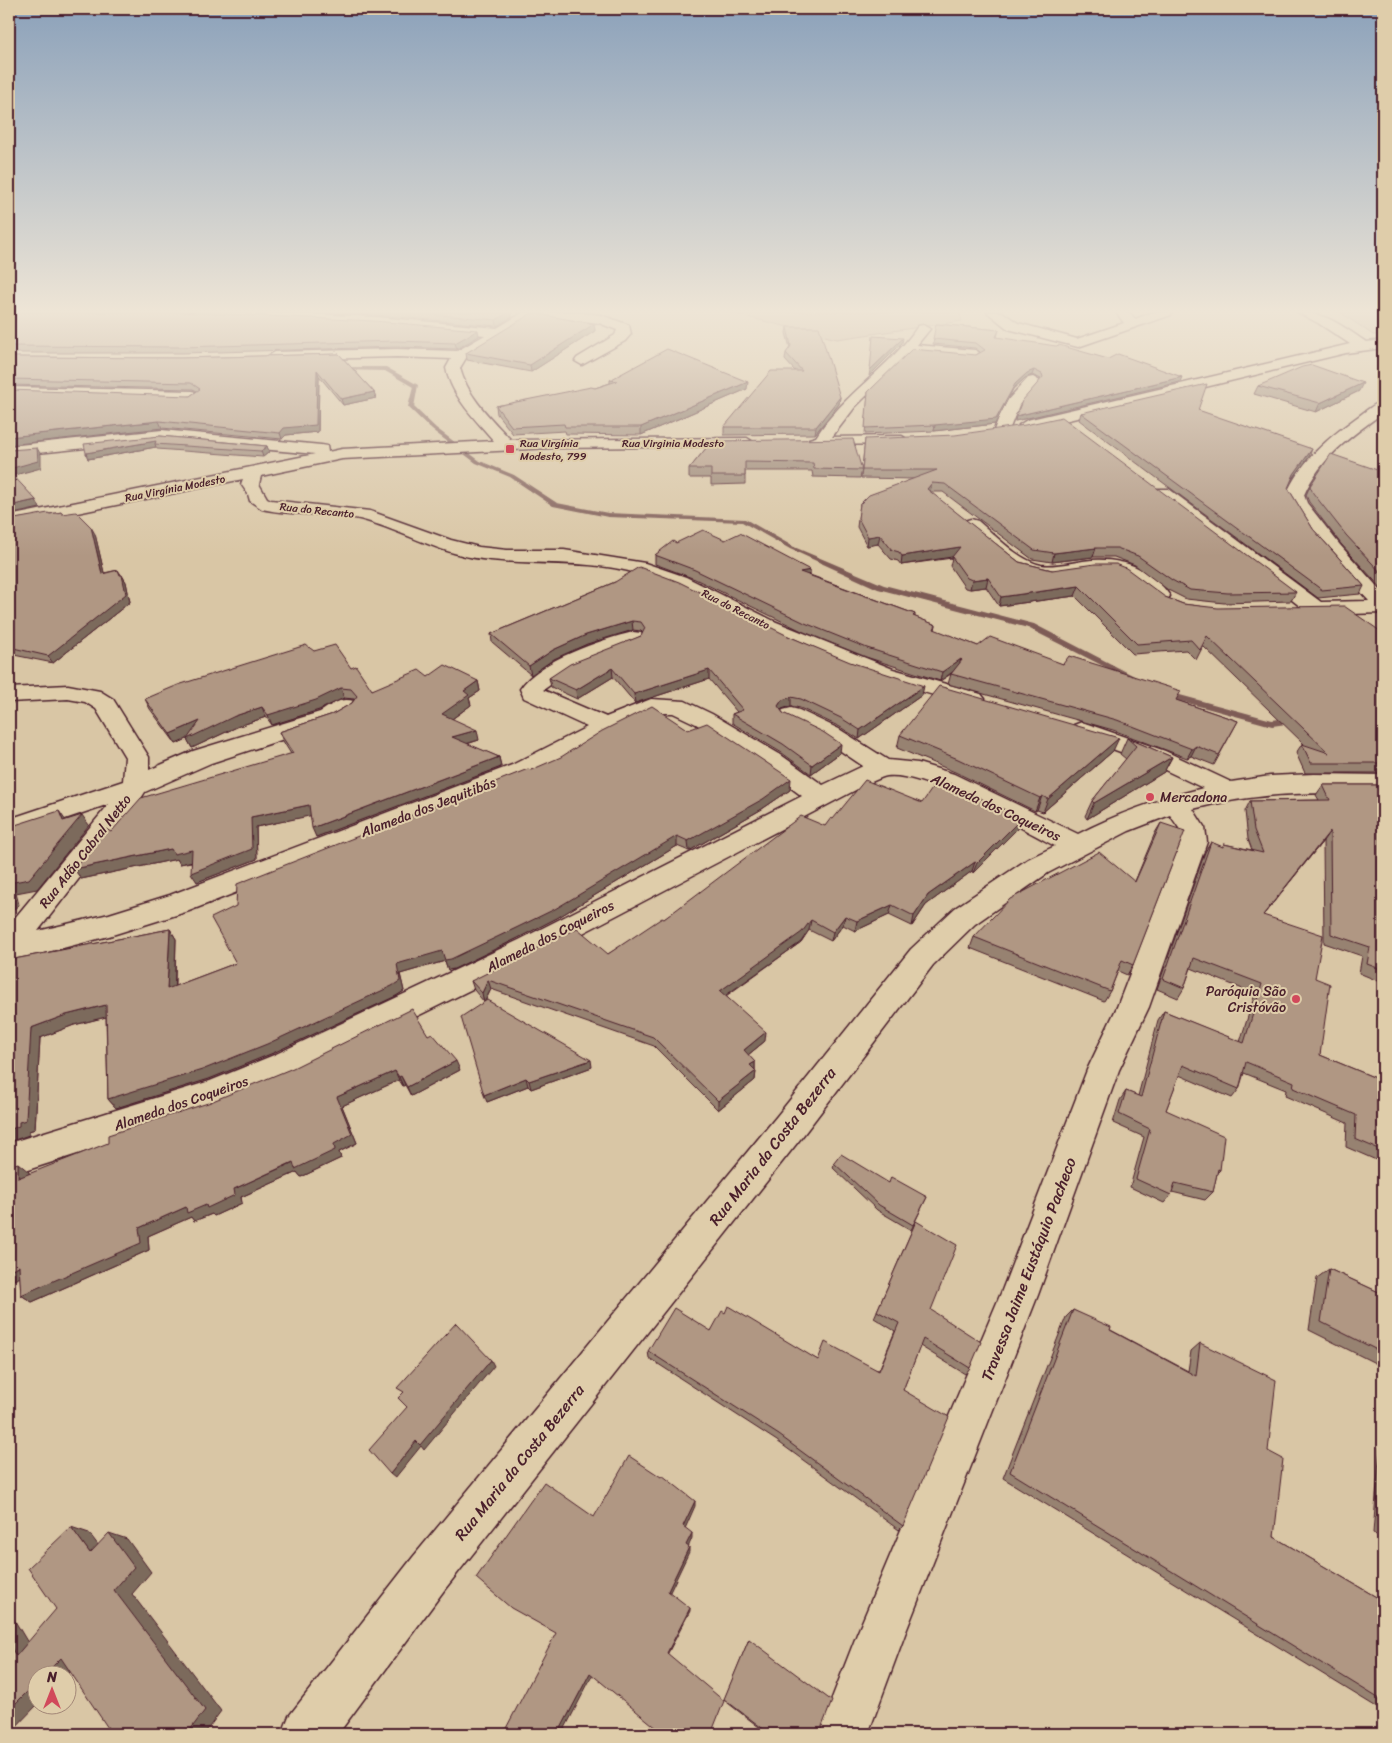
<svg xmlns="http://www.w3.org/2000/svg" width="1392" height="1743" font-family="Sriracha,sans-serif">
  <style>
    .green { fill: #c2aa91; stroke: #86645e }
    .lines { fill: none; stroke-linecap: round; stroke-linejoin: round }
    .stream { fill: #7e5c57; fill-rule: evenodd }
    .minor-casing { stroke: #4a1f2b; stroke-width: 3 }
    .minor { fill: #dfcdaa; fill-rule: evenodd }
    .wall { fill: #978271; stroke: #4a1f2b }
    .shaded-wall { fill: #7b6a5c; stroke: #4a1f2b }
    .building { fill: #b09783; stroke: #4a1f2b }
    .poi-dot { fill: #d1495b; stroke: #dfcdaa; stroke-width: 2 }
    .labels { text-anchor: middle; stroke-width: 4; stroke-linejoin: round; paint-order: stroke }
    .far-poi-label { font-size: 11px; fill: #4a1f2b; stroke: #dfcdaa; text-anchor: start }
    .far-street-label { font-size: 11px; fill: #4a1f2b; stroke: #dfcdaa }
    .poi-label { font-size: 14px; fill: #4a1f2b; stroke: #dfcdaa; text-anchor: start }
    .street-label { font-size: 14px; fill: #4a1f2b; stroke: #dfcdaa }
    .near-street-label { font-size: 16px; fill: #4a1f2b; stroke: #dfcdaa }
  </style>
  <rect width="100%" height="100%" fill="#d9c6a5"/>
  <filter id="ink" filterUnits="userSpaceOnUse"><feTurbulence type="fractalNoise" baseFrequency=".02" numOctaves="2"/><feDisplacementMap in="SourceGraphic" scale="10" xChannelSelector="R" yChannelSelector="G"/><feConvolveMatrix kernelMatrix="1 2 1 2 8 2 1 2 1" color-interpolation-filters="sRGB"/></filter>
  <g filter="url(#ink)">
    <path class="green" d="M727,312H959L962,321L837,339Z
      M1340,312H1383V335H1373Z"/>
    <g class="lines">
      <path class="stream" d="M340,367H386L418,385L414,407L436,428L480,461L514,475L557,503L608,513L745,519L794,547L884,585L1034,624L1140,679L1136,681H1133L1028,628L878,589L790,549L742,522L608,517L553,506L510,477L476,463L432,430L408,407L413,387L385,371L338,370L337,369Z
        M1165,691L1272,720L1294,717L1298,720L1294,723L1272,726L1162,696V692Z"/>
      <defs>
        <path id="minor" d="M170,312H263L376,317L497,328L524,312H573L601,315L629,325L631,334L625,341L582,365L575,361L577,358L615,335L617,330L599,323L536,315L466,358L460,368C467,396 492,420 511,440L747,438L755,443L753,446L552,448L342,459L261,476L259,484L267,498L271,500L370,511L451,540L479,547L507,550H564L645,563L686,577L774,621L893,669L981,694L985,699L981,704L973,706C899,687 829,661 760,629C718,610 680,585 636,573C585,559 533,566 482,559C441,554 405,532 367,521C333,511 296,517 262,509L250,501L248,494L241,484L243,479L9,527V516L315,454L162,440L9,456V446L162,430L321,445L327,446L328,452L342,449L494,441C476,420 451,396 446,368L451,359L397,357L275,360L268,356L275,352L397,349L457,351L485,335L376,325L176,316Z
          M987,312H1002L1018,323L1077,339L1124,323L1116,312H1129L1135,319L1154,312H1172L1171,315L1078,347L1008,329Z
          M1297,312C1326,312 1342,326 1366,342L1383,340V348L1346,353L1027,430L1019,425L1027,420L1350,344L1318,323Z
          M923,325L930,329L917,345L975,350L982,354L975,358L911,352L855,407L832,437L902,436L910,441L908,444L809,445L807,442L809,439L816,437C843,394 890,368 918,326Z
          M1033,377L1040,381L1019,405L1008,433L1002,435L996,433L994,430L1004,404L1028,378Z
          M9,387L193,391L201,396L193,401L9,395Z
          M1383,401V413C1351,436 1320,458 1304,495L1307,503L1340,545L1383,593V613L1317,615L1303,613L1300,609L1301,607L1154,493L1157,489H1169L1321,602L1369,601C1347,576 1296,525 1286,495C1301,461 1327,439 1356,418C1365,412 1373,404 1383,401Z
          M971,519L978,521C995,535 1018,560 1041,565C1054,567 1069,563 1083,561C1117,556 1150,566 1170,596L1167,600C1147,605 1135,578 1116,572C1100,567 1081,574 1066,576C1023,582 996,554 964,529L962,525L964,521Z
          M633,632L641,633L644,638L641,643L570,671L543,690L606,717L651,699L685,701L712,714L781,755L823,785L863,766L823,739L783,720L779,715L783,710L791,708L799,710L839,729L888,760L918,763L954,774L1078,834C1119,813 1159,799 1203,788L1148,762L1074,735L1070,730L1074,725L1082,722L1165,751L1231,782L1270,776L1314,774L1383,775V793C1314,793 1262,791 1193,809L1205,828L1207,842L1149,1007L1119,1070L1038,1295L905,1634L868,1734H818L857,1634L1001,1293L1087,1070L1117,1007L1181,842L1179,828L1170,815L1129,831L1048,873L975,924L933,965L801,1138L445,1589L338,1734H282L289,1716L413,1557L777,1116L911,949L955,908L1028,859L1055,846C1018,827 925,771 887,776C881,777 874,781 869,783L539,956L298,1075L214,1110L9,1176V1143L210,1081L274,1055L519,940L802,796L763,767L696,724L673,713H654L530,777L189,911L109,936L9,962V925L109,804L9,838V819L123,781L125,757L96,709L85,702L68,699L9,702V688L68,685L100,691L113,699L149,757V770L193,751L320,712C331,705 340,697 354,701L358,706L354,711L336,722L211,763L145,792L138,803L38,931L109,914L170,895L512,765L587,727L524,698L520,689C539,660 600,640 633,632Z"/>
      </defs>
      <use href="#minor" class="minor-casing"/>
      <use href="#minor" class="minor"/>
    </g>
    <path class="wall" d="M9,312L479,336L457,349L397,347L183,353H9Z
      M305,312H511L512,317L497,326L376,315Z
      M594,324L595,331L531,372L467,360L466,353Z
      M936,324L999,330L997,337L1180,382L1015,421L1016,416L1041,379L1032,375L1025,378L1013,389L995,424L934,431L865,434L868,392L976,355L980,352L975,348L933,344Z
      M787,327L840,397L839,404L815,434L724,435V427L795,371L785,360L786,353L790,348L786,333Z
      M339,354L374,392L376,398L343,405L319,376L318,432L286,435L282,439L162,428L9,445L190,396L197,391L193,389L9,385V357L181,358Z
      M610,380L747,389L641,435L566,434L565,431L513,434L497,414L496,406L595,388L610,383Z
      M1258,386L1359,391L1316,412L1254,394Z
      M1198,410L1309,457L1291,481L1288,488L1313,529L1364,586L1360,594L1318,598L1079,420L1081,413Z
      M160,436L267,446L269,452L263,457L157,449L156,447L88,459L86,453Z
      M865,439L1296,592L1291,601L1224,603L1186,599L1168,590L1135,565L1114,557H1093L1052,562L1032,559L943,492H930L1019,562L1165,597L1183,604L1383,633V773H1305L1296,753L1302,744H1304L1203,646L1196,660L1186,650L1133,654L1075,596L999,606L986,587L970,589L965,588L950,566L952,558L901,565L898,561L891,559L878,544L867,546L857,527L860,504L914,479L861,478Z
      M712,441L862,470L860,478L813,477L812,471H745V484L711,485V478H689V469Z
      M1383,472V590L1341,544L1309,502L1306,495L1310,486Z
      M62,512L63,514L95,534L104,573L118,570L126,582L130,602L53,663L9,654V520Z
      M725,540L810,570V575L915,614V617L936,625L935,630L978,646L1063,664L1176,700L1238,721L1214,765L1191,756L1187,758L1113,730L948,684L951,674L940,681L866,657L804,632L695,579L655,564V555L676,543Z
      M615,582L788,636L922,695L859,739L840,727L800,708L791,706L782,709L781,710L783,713L840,753L811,774L782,753L732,723V714L737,712L709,679L635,703L613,677L577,699L551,687L549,678L641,636L643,633L641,631L633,630L587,644L554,659L531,675L492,642L491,634Z
      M314,651L351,668L372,690L428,677L478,681L480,691L469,698L471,705L452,719L479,740L467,744L499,757L501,767L316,837L311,815L256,827L257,859L197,882L191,862L180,864L177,859L81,879L111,832L291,754L283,741L279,732L333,714L352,703L354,699L344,698L319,710L272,725L266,717L239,726L192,748L187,739L176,744L150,709L145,699Z
      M688,730L790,790L762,809L689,851L677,846L557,918L518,938L454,969L448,970L445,961L400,974L404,991L396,996L273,1053L209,1079L116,1108L108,1099L106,1017L74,1025L40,1038L35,1129L29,1131V1135L9,1142V960L170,929L176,939L175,986L236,963L531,770Z
      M900,735L1113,751L1043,812L1037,810L1035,811L955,772L897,748Z
      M1127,738L1172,757L1164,772L1087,819L1085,816L1092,801L1126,759L1120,754Z
      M1323,785H1383V983L1359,973L1362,956L1324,943L1323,841L1263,915L1315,978L1320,1055L1383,1081V1163L1346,1147L1347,1123L1285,1096L1286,1090L1244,1073L1239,1089L1232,1098L1179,1075L1166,1110L1220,1170L1217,1173L1213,1192L1205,1200L1172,1192L1171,1195L1164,1203L1130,1187L1144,1137L1113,1123L1120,1100L1126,1091L1138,1096L1158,1020L1164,1011L1240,1042L1255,994L1191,968L1184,988L1178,998L1157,989L1205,852L1211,842L1222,847L1224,844L1252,850L1248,839L1245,811L1250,801L1319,800L1316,795Z
      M922,803L1018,828L973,873L972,871L926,905L912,926L889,915L855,931L843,925L831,941L809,930L801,942L726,996L765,1041L748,1055L755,1062V1070L756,1071L755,1080L718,1110L654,1046L491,989L485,1002L592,1067L531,1089L528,1086L487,1102L484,1002L474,990L471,981L608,954L664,919L825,826L833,819Z
      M1161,823L1133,965L1127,975L1118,971L1110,991L1104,1001L970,948L974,937L1135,881L1155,833Z
      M428,1035L460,1070L411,1096L405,1085L403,1086L399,1080L342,1106L357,1143L339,1152L341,1158L301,1177L297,1172L241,1197L242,1203L214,1216L212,1214L194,1221L191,1217L148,1236L149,1250L32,1302L21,1295L20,1277L9,1282V1166L29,1172V1174Z
      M834,1163L927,1197L911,1230L877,1210L833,1168Z
      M916,1221L931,1310L970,1368L965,1374L920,1346L903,1390V1526L899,1530L777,1441L649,1358L648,1351L711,1331L725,1313L818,1360L879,1370L895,1331L874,1318Z
      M1329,1269L1383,1294V1367L1309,1330L1317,1278Z
      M1073,1310L1188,1371L1191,1351L1200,1343L1268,1451L1274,1537L1383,1601V1711L1003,1478L1066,1317Z
      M1383,1446V1539L1373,1533L1380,1447Z
      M749,1639L820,1734H768L724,1700Z"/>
    <path class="shaded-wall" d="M509,312H511L512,317L497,326L496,320Z
      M594,324L595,331L531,372L530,365Z
      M478,330L479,336L457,349L455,343Z
      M903,338L902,343L869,376L870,370Z
      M317,370L319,376L318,432L286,435L282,439L280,433Z
      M1034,370L1032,375L1025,378L1013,389L995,424L934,431L935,425L1015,384L1027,373Z
      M1182,377L1180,382L1015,421L1016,416Z
      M748,382L747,389L641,435V427Z
      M1363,383L1359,391L1316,412L1320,403Z
      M374,392L376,398L343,405L341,399Z
      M840,397L839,404L815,434L816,427Z
      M159,421L162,428L9,445V437Z
      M156,441L155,444L156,447L88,459L86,453Z
      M267,446L269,452L263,457L261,451Z
      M37,448L41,455V468L11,476L9,473V469Z
      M1312,449L1309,457L1291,481L1294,474Z
      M932,483L930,492L927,489Z
      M36,500L40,508L9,515V506Z
      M91,527L95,534L106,581L102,574Z
      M880,535L878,544L867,546L868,537Z
      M960,547L958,556L901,565L902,556Z
      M1096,548L1093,557L1052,562L1054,553Z
      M810,570L809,580L800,572Z
      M122,575L126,582L130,602L53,663L48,656Z
      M988,578L986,587L970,589L972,580Z
      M1079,586L1075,596L999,606L1001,597Z
      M632,621L633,630L587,644L554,659L531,675L529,666L553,650L586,635Z
      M961,659L958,668L940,681L942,672Z
      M612,668L613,677L577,699L576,690Z
      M709,670V679L635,703L634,694Z
      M478,681L480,691L469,698L471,705L445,724L442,714L464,691Z
      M924,686L922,695L859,739L860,730Z
      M341,688L344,698L319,710L272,725L268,715Z
      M791,697V706L782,709L777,715L778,706L782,700Z
      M262,707L266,717L239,726L192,748L187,739L176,744L170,734L200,721L235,716Z
      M477,730L479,740L455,747L452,737Z
      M1119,738L1113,751L1043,812L1048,799Z
      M841,744L840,753L811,774L812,765Z
      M1196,746L1191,756L1187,758L1192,749Z
      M499,757L501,767L316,837L312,828Z
      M1172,757L1164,772L1087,819L1094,803Z
      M791,779L790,790L762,809L689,851L688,841Z
      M1042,796L1037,810L1035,811L1040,798Z
      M309,805L314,815L256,827L257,859L197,882L191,873L251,817Z
      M59,811L66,821L82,815L89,825L37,889L16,893L19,905L9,913V883L63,821Z
      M1022,818L1018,828L973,873L977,863Z
      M1330,831L1323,841L1256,924L1263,915Z
      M677,836V846L557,918L518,938L454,969L448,970L445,961L400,974L404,991L396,996L273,1053L209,1079L116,1108L108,1099L397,964Z
      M171,849L192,850L197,860L180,864L177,859L81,879L74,869Z
      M975,862L972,871L926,905L912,926L914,916L928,895Z
      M892,905L889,915L855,931L857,921Z
      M845,916L843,925L831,941L833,932Z
      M811,920L809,930L801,942L719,1000L720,991Z
      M170,929L176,939L174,998L167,989Z
      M488,980L491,989L484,1003L482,993Z
      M106,1005L114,1015L74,1025L40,1038L35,1129L29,1131V1135L9,1142V1130L19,1122L31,1028L66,1015Z
      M766,1032L765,1041L743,1059L744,1050Z
      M591,1060L592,1067L531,1089L529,1081Z
      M456,1061L460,1070L411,1096L407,1087Z
      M755,1062V1071L750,1065Z
      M395,1071L399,1080L342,1106L357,1143L339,1152L341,1158L301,1177L297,1172L241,1197L242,1203L214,1216L212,1214L194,1221L191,1217L148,1236L149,1250L32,1302L21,1295L139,1228L186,1207L234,1189L334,1144L337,1097Z
      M756,1071L755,1080L718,1110V1101Z
      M401,1076L405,1085L403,1086L399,1077Z
      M526,1078L528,1086L487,1102L484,1095Z
      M18,1163L29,1172L28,1186L18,1178Z
      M19,1266L30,1273L9,1282V1270Z
      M491,1360L494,1366L424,1450L421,1446L395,1478L390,1474L416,1441Z
      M695,1501V1506L684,1531L683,1526Z
      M71,1527L89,1533L108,1558L90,1553Z
      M109,1533L127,1539L151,1572L132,1594L221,1711L204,1734H187L114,1590Z
      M692,1533V1538L687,1550L686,1545Z
      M689,1547V1552L669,1594L668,1591Z
      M690,1608V1611L667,1655V1653Z
      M9,1611L37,1658L16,1656L9,1644Z
      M61,1658L81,1660L66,1676H43Z
      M590,1673L593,1674L562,1734H558Z
      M38,1681V1704L9,1734V1710Z
      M386,1733H393L395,1734H387Z"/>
    <path class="building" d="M9,312H179L374,321L478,330L455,343L396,341L181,347L9,346Z
      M408,312H509L496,320Z
      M532,313L594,324L530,365L466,353Z
      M936,324L999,330L996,337L1056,346L1059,345L1108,359L1118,354L1182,377L1016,416L1022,401L1043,377L1042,374L1034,370L1027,373L1015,384L996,419L935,425L865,428L868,392L912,349L976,355L985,350L976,343L933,339Z
      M787,327H819L840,397L816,427H724L771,371H802L786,353L791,346Z
      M873,336L903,338L870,370Z
      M667,349L748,382L641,427H565L564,424L512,427L496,406L591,387L595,388L617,381L610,380Z
      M339,354L374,392L341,399L317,370L316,425L284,428L280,433L159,421L9,437V390L190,396L200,389L191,383L9,379V357L181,358Z
      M1312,365L1363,383L1320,403L1258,386L1302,367Z
      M1207,384L1198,410L1312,449L1294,474L1288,488L1313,529L1364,586L1322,590L1081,413Z
      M1062,417L1296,592L1228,593L1190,590L1172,580L1138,556L1117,548H1096L1054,553L1034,550L945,484L932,483L927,489L1019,562L1052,570L1095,564H1116L1126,568L1165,597L1183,604L1218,608L1344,606L1383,633V763H1311L1302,744L1329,753L1207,636L1200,650L1191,640L1137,644L1079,586L1001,597L988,578L972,580L967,578L952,557L960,547L902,556L899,552L892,550L880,535L868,537L858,518L860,504L869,495L937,470H862L865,439L955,435L1025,425Z
      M160,436L267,446L261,451L155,444L156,441L86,453L84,444Z
      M853,439L862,470L814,469L813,463L745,462V476H711V469H689L712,441Z
      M37,448L38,461L9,469V450Z
      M1331,454L1383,472V575L1346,535L1313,493L1310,486Z
      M9,471L36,500L9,506Z
      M62,512V514L76,512L91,527L102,574L118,570L120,575H122L126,594L48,656L9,647V520L48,513L50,514Z
      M703,530L725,540L740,533L810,570L800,572L915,614L913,616L936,625L934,629L978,646L990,637L1063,664L1069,656L1181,691L1176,700L1238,721L1219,755L1196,746L1192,749L1117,720L951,674L962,660L961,659L942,672L867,648L805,623L695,570L655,555L673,541L676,543Z
      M639,567L679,582L788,636L850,662L924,686L860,730L841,718L801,699L791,697L782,700L778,706L783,713L823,732L841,744L812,765L783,744L732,714L743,710L709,670L634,694L612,668L576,690L549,678L570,664L641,636L645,628L641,622L632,621L586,635L553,650L529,666L491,634L615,582Z
      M306,645L314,651L335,645L351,668L356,666L372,690L419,670L428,677L445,665L478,681L464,691L469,695L442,714L477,730L452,737L499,757L312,828L309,805L251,817L252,849L191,873L192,850L174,854L171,849L74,869L106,829L111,832L141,798L293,753L279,732L333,714L352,703L357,696L351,689L341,688L316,700L268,715L262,707L235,716L187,739L200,721L170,734L145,699L178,685Z
      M939,686L1119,738L1048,799L1042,796L1040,798L958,759L900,735Z
      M652,706L688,730L707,723L791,779L763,799L688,841L677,836L555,909L516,928L451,959L445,960L442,951L397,964L400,981L392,986L267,1044L202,1070L108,1099L106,1005L66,1015L31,1028L26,1120L19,1122V1126L9,1130V960L170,929L167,989L236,963L211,918L236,906L237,884L528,769L531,770L561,757L602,731Z
      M1127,738L1172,757L1094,803L1092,801L1136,746Z
      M865,780L922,803L934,786L942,780L1022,818L977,863L975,862L928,895L914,916L892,905L857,921L845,916L833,932L811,920L802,932L720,991L766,1032L744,1050L755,1062L750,1065L756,1071L718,1101L653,1037L488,980L482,993L471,981L577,928L608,954L662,918L664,919L801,816L825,826L831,818L833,819Z
      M1323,785H1383V970L1367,964L1370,947L1331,934L1330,831L1263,915L1323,935L1315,978L1330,984L1320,1055L1383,1081V1151L1355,1139L1356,1115L1293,1088L1294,1082L1246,1062L1239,1089L1183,1065L1166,1110L1224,1136L1220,1170L1218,1169L1213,1192L1175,1183L1171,1195L1136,1179L1150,1129L1119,1114L1126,1091L1141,1097L1164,1011L1244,1043L1262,984L1194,958L1184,988L1163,979L1211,842L1223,847L1224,844L1263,853L1254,830L1250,801L1330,800Z
      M59,811L63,821L82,815L29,879L9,883V827Z
      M1161,823L1185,831L1133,965L1122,960L1110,991L974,937L1010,899L1099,852L1135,882Z
      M9,887L11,895L9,897Z
      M487,1000L591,1060L529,1081L526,1078L484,1095L461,1017Z
      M412,1009L428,1035L432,1033L456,1061L407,1087L401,1076L399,1077L395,1071L337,1097L352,1134L334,1144L335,1150L295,1169L293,1162L234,1189L235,1195L207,1208L206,1205L187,1213L186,1207L139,1228L141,1243L21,1295L19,1266L9,1270V1166L18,1163V1178L108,1143V1135L208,1103L293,1068Z
      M841,1154L889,1183L891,1177L927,1197L913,1225L879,1205L834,1163Z
      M916,1221L957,1245L931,1310L981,1342L970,1368L923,1339L903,1390L949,1417L903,1526L779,1435L648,1351L674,1308L711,1331L722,1311L725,1313L728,1306L818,1360L825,1342L879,1371L899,1323L877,1311Z
      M1329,1269L1383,1294V1353L1321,1322Z
      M1073,1310L1111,1327L1110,1330L1196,1376L1200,1343L1276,1380L1268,1451L1283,1459L1274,1537L1383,1601V1701L1010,1472Z
      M456,1323L491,1360L420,1445L416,1441L390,1474L369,1450L407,1407L398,1398L404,1392L397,1388Z
      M629,1456L661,1477L662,1475L695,1501L683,1526L692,1533L686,1545L689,1547L668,1591L690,1608L667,1653L724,1701L711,1734H664L590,1673L558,1734H503L556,1633L511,1608L476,1578L544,1482L594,1517Z
      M71,1527L90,1553L109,1533L134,1567L114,1590L205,1710L187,1734H112L61,1658L43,1676H38V1681L9,1710V1644L16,1656L56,1609L28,1568Z
      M749,1639L832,1701L819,1734H820H770L724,1699Z"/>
  </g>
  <linearGradient id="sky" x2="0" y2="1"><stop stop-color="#8ba1ba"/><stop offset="0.56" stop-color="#eee5d6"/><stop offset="1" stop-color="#eee5d6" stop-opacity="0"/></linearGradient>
  <rect width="1392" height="556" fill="url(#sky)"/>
  <g class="poi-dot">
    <rect x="505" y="444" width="10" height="10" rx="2.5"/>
    <circle cx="1150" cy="797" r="5"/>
    <circle cx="1296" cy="999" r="5"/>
  </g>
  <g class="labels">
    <g class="far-poi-label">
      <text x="520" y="447">Rua Virgínia<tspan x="520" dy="13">Modesto, 799</tspan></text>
    </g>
    <g class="far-street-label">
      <text x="673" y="447">Rua Virginia Modesto</text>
      <text transform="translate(175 488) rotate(-11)" y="4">Rua Virgínia Modesto</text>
      <text transform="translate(317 510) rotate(6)" y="4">Rua do Recanto</text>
      <text transform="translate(736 609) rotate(27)" y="4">Rua do Recanto</text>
    </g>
    <g class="poi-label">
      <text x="1160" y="802">Mercadona</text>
      <text x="1286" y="996" text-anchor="end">Paróquia São<tspan x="1286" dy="16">Cristóvão</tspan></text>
    </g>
    <g class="street-label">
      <text transform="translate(428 807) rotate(-21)" y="5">Alameda dos Jequitibás</text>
      <text transform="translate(996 807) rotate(25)" y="5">Alameda dos Coqueiros</text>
      <text transform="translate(85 851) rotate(-52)" y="5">Rua Adão Cabral Netto</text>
      <text transform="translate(550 936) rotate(-27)" y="5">Alameda dos Coqueiros</text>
      <text transform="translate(181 1103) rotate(-19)" y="5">Alameda dos Coqueiros</text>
    </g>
    <g class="near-street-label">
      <text transform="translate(772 1146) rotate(-52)" y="6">Rua Maria da Costa Bezerra</text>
      <text transform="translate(1028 1269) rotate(-69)" y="6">Travessa Jaime Eustáquio Pacheco</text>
      <text transform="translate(519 1462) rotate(-51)" y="6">Rua Maria da Costa Bezerra</text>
    </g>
  </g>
  <rect width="1392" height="1743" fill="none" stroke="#dfcdaa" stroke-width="30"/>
  <rect x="15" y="15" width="1362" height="1713" fill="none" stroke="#4a1f2b" stroke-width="2" filter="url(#ink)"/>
  <g transform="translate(52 1690)"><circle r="24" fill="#dfcdaa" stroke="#a38777"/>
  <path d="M0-4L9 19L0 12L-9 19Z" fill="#d1495b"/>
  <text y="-8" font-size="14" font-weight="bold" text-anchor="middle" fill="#4a1f2b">N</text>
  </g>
</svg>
